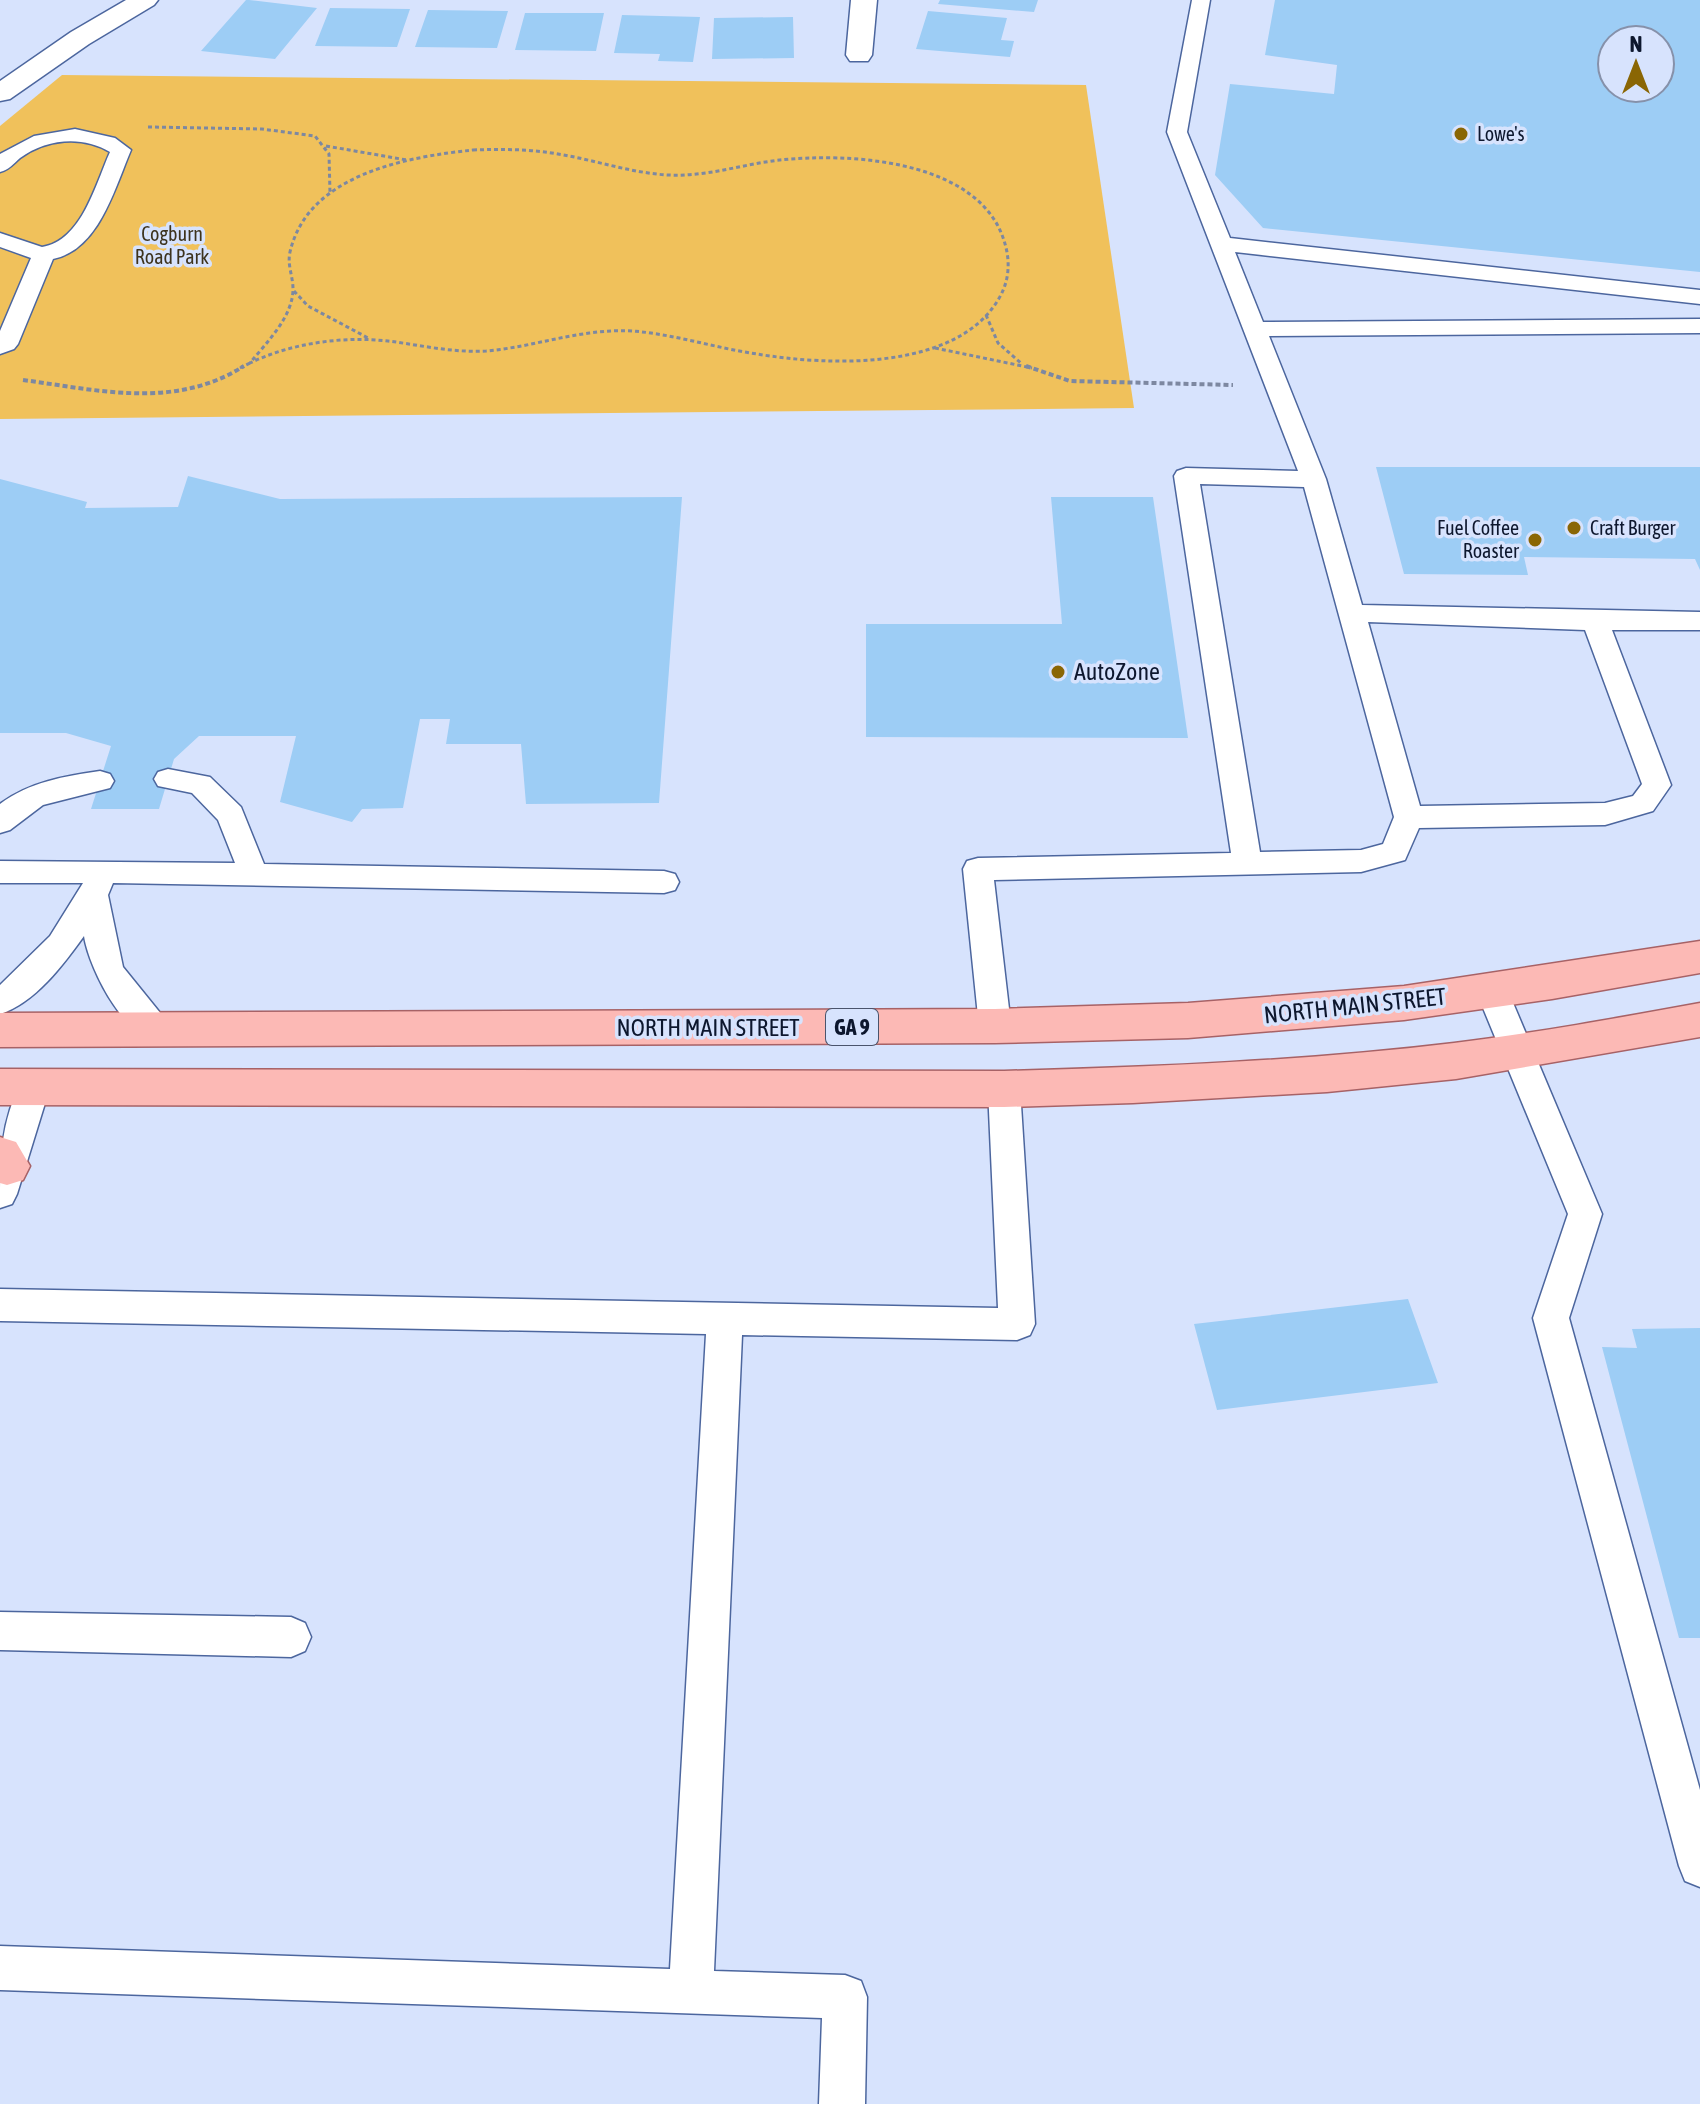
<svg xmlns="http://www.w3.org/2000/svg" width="1700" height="2104" font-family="'Asap Condensed',sans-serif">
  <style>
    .green { fill: #f0c15b }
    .building { fill: #9dcdf5; fill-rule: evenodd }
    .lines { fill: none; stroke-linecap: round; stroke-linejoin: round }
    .service-casing { stroke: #4c669e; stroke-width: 3 }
    .minor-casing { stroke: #4c669e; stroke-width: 3 }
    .tertiary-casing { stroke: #4c669e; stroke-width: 3 }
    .primary-casing { stroke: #a76266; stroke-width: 3 }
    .path-far1 { stroke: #7d88a1; stroke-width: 3; stroke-dasharray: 4 3; stroke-linecap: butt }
    .path { stroke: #7d88a1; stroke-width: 4; stroke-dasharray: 5 3; stroke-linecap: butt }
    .service { fill: #fff; fill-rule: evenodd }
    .minor { fill: #fff; fill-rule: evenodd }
    .tertiary { fill: #fff; fill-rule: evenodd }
    .primary { fill: #fcb9b5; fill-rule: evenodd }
    .poi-dot { fill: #8a6604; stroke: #d7e3fd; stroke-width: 3 }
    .labels { text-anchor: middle; stroke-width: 7; stroke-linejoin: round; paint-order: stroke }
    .far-poi-label { font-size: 20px; fill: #0d172e; stroke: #d7e3fd; text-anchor: start }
    .far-park-label { font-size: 20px; fill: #3d331d; stroke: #d7e3fd }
    .shield { fill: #d7e3fd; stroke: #4a546c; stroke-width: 2 }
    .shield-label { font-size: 22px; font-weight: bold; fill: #0d172e }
    .poi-label { font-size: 24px; fill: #0d172e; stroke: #d7e3fd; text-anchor: start }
    .street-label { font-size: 24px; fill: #0d172e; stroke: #d7e3fd }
  </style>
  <rect width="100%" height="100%" fill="#d7e3fd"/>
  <path class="green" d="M62,75L1086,85L1134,408L0,419V126Z"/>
  <path class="building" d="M246,0H249L317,8L275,59L201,51Z
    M940,0H1038L1034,12L938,4Z
    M1275,0H1700V272L1263,228L1215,175L1230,84L1334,94L1337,65L1265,55ZM1612,40H1660V88H1612Z
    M330,8L410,9L397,47L315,46Z
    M428,10L508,11L497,48L415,47Z
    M928,11L1007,18L1001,40L1014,41L1010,57L916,49Z
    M525,13H604L596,51L515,50Z
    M622,15L700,17L693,62L658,61L660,54L614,53Z
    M793,17L794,58L712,59L714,18Z
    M1376,467H1700V570L1695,559L1524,557L1528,575L1404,574Z
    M188,476L280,499L682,497L659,803L526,804L521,744H446L450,719H420L403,808L362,809L352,822L280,802L296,736H199L174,759L159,809H91L111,746L66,733H0V479L87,502L85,508L178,507Z
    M1051,497H1153L1188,738L866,737V624H1062Z
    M1408,1299L1438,1383L1217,1410L1194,1324Z
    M1700,1328V1638H1679L1602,1347L1637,1348L1632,1329Z"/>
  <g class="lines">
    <defs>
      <path id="service" d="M1192,0H1210L1187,132L1230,238L1700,290V304L1235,252L1263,322L1700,319V333L1269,336L1326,479L1362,605L1700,612V630H1612L1671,785L1653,811L1605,825L1419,828L1405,860L1361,872L994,880L1011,1026L1006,1035L995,1039L984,1035L979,1026L963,869L967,861L978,858L1231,853L1174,476L1177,471L1186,468L1298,471L1167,132ZM1200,484L1304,487L1394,817L1383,844L1361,850L1260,852ZM1368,622L1585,630L1642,784L1633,796L1605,803L1420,806Z
        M75,129L115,138L131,150C115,187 99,250 53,259L18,344L14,349L0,354V331L31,258L0,247V233L42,247C82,241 96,183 110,152C82,135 46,139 20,158C13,164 9,170 0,172V154L34,136Z
        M168,769L210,777L241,807L264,864L664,871L675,874L679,882L675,890L664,893L113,883L108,895L123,967L174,1030L169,1039C130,1052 89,969 84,936C63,965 35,1003 0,1014V985L50,936L83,883H0V861L235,863L218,820L192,793L158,786L154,779L158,772Z
        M100,771L110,774L114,781L110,788L43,805L10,830L0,833V804C29,782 65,776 100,771Z
        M1492,979L1503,982L1508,991L1602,1214L1569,1318L1700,1790V1887L1685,1881L1679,1866L1533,1318L1568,1214L1476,991L1481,982Z
        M34,1074L45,1078L50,1087L17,1194L12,1204L0,1208C0,1159 0,1123 23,1078Z
        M1004,1076L1015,1080L1020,1089L1035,1324L1030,1335L1017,1340L742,1335L714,1971L845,1975L861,1981L867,1997L865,2104H819L822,2018L0,1990V1946L670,1969L706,1334L0,1321V1289L998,1308L988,1089L993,1080Z
        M0,1612L291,1617L305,1623L311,1637L305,1651L291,1657L0,1650Z"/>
      <path id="minor" d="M851,0H877L872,55L868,61H850L846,55Z"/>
      <path id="tertiary" d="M126,0H158L154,5L89,44L10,99L0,101V81L71,32Z"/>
      <path id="primary" d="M1700,941V973L1552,999L1404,1020L1188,1038L995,1043L0,1047V1013L995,1009L1188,1003L1404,986Z
        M1700,1003V1037L1456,1079L1327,1092L1133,1103L1004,1107L0,1105V1069L1004,1071C1154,1067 1304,1061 1454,1043C1536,1033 1618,1018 1700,1003Z
        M0,1137L16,1142L30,1166L23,1180L7,1185L0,1183Z"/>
    </defs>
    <use href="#service" class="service-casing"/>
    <use href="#minor" class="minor-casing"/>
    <use href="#tertiary" class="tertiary-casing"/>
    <use href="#primary" class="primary-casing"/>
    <path class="path-far1" d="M148,127L262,129L315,136L329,154L330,193
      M326,146L407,160
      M473,150C502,149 530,149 558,154C595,160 631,173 668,175C707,177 743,164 780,160C847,153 962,159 998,226C1010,250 1013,276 998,300C955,371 829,366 757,354C715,348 674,334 632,331C582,328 535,347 486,351C453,353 420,345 388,341C342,336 292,343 250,363C266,343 293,317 293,289C293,276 287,265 290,252C308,174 407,157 473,150Z
      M294,291L308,306L370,339
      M986,315L998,343L1022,364
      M935,348L1032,368
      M240,368L250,363"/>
    <path class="path" d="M1026,366L1070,381L1233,385
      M23,380C98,390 175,410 244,366"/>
    <use href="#service" class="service"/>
    <use href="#minor" class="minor"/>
    <use href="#tertiary" class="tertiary"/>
    <use href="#primary" class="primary"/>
  </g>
  <g class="poi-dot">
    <circle cx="1461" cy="134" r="8"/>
    <circle cx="1574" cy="528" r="8"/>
    <circle cx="1535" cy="540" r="8"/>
    <circle cx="1058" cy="672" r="8"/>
  </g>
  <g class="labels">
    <g class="far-poi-label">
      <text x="1477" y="141">Lowe's</text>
      <text x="1519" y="535" text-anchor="end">Fuel Coffee<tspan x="1519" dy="23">Roaster</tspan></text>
      <text x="1590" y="535">Craft Burger</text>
    </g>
    <g class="far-park-label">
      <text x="172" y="241">Cogburn<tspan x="172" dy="23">Road Park</tspan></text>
    </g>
    <rect class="shield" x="826" y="1009" width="52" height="36" rx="6"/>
    <g class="shield-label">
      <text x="852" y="1035">GA 9</text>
    </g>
    <g class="poi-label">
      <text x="1074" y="680">AutoZone</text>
    </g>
    <g class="street-label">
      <text transform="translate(1355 1006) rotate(-6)" y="8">NORTH MAIN STREET</text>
      <text x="708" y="1036">NORTH MAIN STREET</text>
    </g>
  </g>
  <g transform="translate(1636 64)"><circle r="38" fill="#d7e3fd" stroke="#8691aa" stroke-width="2"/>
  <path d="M0-6L14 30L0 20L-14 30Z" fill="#8a6604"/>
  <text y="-12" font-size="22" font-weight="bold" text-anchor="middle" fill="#0d172e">N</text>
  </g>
</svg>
